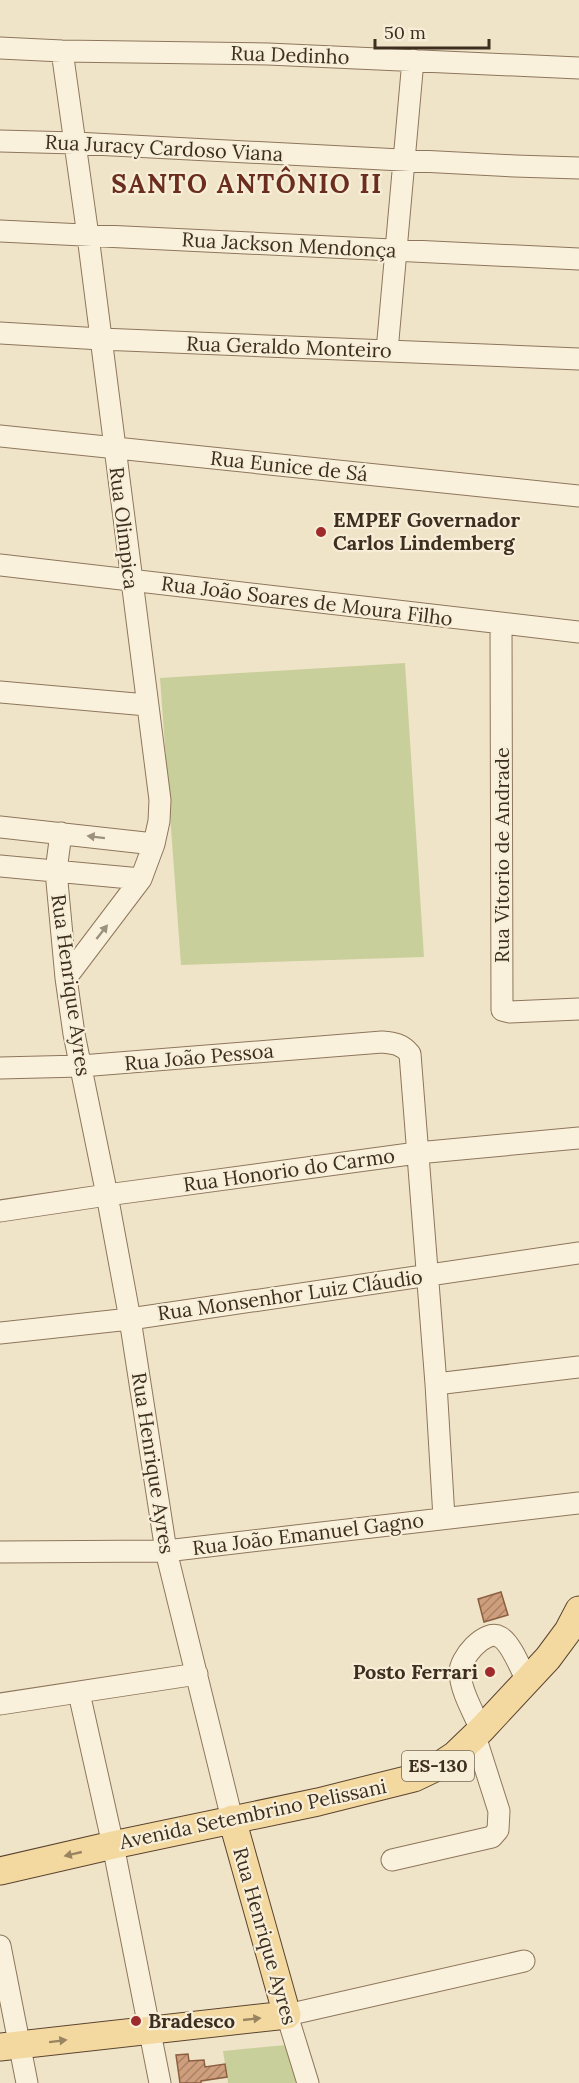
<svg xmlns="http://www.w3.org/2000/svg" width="579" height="2083" font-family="Lora,serif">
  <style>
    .pitch { fill: #c9cf9b }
    .building { fill: url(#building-hatch); stroke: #8d5f41; stroke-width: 1.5 }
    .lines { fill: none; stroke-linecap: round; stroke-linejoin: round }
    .minor-casing { stroke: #8d765c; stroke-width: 23 }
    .major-casing { stroke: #5b4430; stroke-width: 29 }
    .minor { stroke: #faf1dc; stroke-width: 21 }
    .major { stroke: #f3d9a0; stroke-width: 27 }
    .oneway { fill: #9c907e }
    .oneway2 { fill: #988460 }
    .poi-dot { fill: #9e2a2b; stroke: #f7eed8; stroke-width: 2 }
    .labels { text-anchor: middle; stroke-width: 4.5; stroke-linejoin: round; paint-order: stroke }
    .shield { fill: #f7eed8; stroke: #756857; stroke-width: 1.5 }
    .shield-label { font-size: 18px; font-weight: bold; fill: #3d2e20 }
    .street-label { font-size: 20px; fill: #3d2e20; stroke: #f7eed8 }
    .poi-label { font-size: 20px; font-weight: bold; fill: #3d2e20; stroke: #f7eed8; text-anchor: start }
    .district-label { font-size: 26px; font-weight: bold; letter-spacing: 1.5px; fill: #6b2e1e; stroke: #f7eed8 }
  </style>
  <defs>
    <pattern id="building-hatch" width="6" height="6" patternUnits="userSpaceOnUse" patternTransform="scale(1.5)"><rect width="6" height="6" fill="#cf9f7d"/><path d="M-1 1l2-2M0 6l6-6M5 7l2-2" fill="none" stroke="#a98266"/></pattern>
  </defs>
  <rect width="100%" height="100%" fill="#f0e4c8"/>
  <path class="pitch" d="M405,663L424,957L181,965L160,678Z
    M286,2045L299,2083H228L223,2051Z"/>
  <path class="building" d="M501,1592L508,1615L484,1622L478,1599Z
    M188,2054L189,2061L204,2060L205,2067L225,2064L227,2077L201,2081V2083H180L176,2055Z"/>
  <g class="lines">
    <defs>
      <path id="minor" d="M0,48L62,51L268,54L579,68
        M62,51L88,236L160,800L159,821L154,844L141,879L66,978
        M0,141L75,143L515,166L579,168
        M0,231L579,259
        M0,333L101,339L579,359
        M387,351L413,60
        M0,436L579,496
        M0,565L579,632
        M501,623L502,1010L510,1012L579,1009
        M0,692L147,705
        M0,827L154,844
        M61,833L56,871L66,978L74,1034L107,1195L130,1319L166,1551L232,1819
        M0,866L141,879
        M0,1068L81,1066L382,1042C394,1043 402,1044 410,1054L436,1384L444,1518
        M0,1211L107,1195L417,1153L579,1138
        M0,1333L130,1319L579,1253
        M436,1384L579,1367
        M0,1552L166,1551L579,1503
        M79,1693L113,1845L160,2083
        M0,1704L197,1674
        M481,1730C474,1713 461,1692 460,1673C459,1659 485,1628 500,1637C511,1643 521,1669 527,1681
        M392,1860L492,1837L498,1830L499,1811L475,1736
        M0,1946L27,2083
        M308,2083L287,2015L524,1961"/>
      <path id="major" d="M0,1871L113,1845L318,1802L414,1778L437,1767L455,1755L481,1730L548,1658L568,1631L579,1610
        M0,2047L287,2015L232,1819"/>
    </defs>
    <use href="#minor" class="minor-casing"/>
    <use href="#major" class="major-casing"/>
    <use href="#minor" class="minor"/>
    <use href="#major" class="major"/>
  </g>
  <defs><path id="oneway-solid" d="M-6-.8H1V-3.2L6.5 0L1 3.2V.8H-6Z" transform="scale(1.5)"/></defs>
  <g class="oneway">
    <use href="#oneway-solid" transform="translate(96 837) rotate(-173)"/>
    <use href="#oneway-solid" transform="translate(102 932) rotate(-52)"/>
  </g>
  <g class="oneway2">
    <use href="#oneway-solid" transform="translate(73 1854) rotate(167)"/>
    <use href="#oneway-solid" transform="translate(252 2019) rotate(-6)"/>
    <use href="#oneway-solid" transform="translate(58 2041) rotate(-7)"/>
  </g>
  <g class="poi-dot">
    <circle cx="321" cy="532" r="6"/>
    <circle cx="490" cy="1672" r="6"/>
    <circle cx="136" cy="2021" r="6"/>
  </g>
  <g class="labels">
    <rect class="shield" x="402" y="1751" width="72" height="30" rx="4.5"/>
    <g class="shield-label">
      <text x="438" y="1772">ES-130</text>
    </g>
    <g class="street-label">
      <text transform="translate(290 55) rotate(2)" y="7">Rua Dedinho</text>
      <text transform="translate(164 148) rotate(3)" y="7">Rua Juracy Cardoso Viana</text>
      <text transform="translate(289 245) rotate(3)" y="7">Rua Jackson Mendonça</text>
      <text transform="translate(289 347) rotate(2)" y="7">Rua Geraldo Monteiro</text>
      <text transform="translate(289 466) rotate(6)" y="7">Rua Eunice de Sá</text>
      <text transform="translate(124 528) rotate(83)" y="7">Rua Olimpica</text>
      <text transform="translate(307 601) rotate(7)" y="7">Rua João Soares de Moura Filho</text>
      <text transform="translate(502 855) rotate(-90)" y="7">Rua Vitorio de Andrade</text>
      <text transform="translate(71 985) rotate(82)" y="7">Rua Henrique Ayres</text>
      <text transform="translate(199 1057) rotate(-5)" y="7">Rua João Pessoa</text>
      <text transform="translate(289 1170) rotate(-8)" y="7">Rua Honorio do Carmo</text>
      <text transform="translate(290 1295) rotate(-8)" y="7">Rua Monsenhor Luiz Cláudio</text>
      <text transform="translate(153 1463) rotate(81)" y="7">Rua Henrique Ayres</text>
      <text transform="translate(308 1534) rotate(-7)" y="7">Rua João Emanuel Gagno</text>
      <text transform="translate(253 1814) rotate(-12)" y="7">Avenida Setembrino Pelissani</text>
      <text transform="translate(265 1936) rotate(74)" y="7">Rua Henrique Ayres</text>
    </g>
    <g class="poi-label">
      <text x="333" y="527">EMPEF Governador<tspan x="333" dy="23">Carlos Lindemberg</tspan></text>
      <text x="478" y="1679" text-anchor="end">Posto Ferrari</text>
      <text x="148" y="2028">Bradesco</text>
    </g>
    <g class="district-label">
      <text x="247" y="193">SANTO ANTÔNIO II</text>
    </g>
  </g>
  <path d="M375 39v9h114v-9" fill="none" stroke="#3d2e20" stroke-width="3"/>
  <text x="384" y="39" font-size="18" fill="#3d2e20" stroke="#f7eed8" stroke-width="4.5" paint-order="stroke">50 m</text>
</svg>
